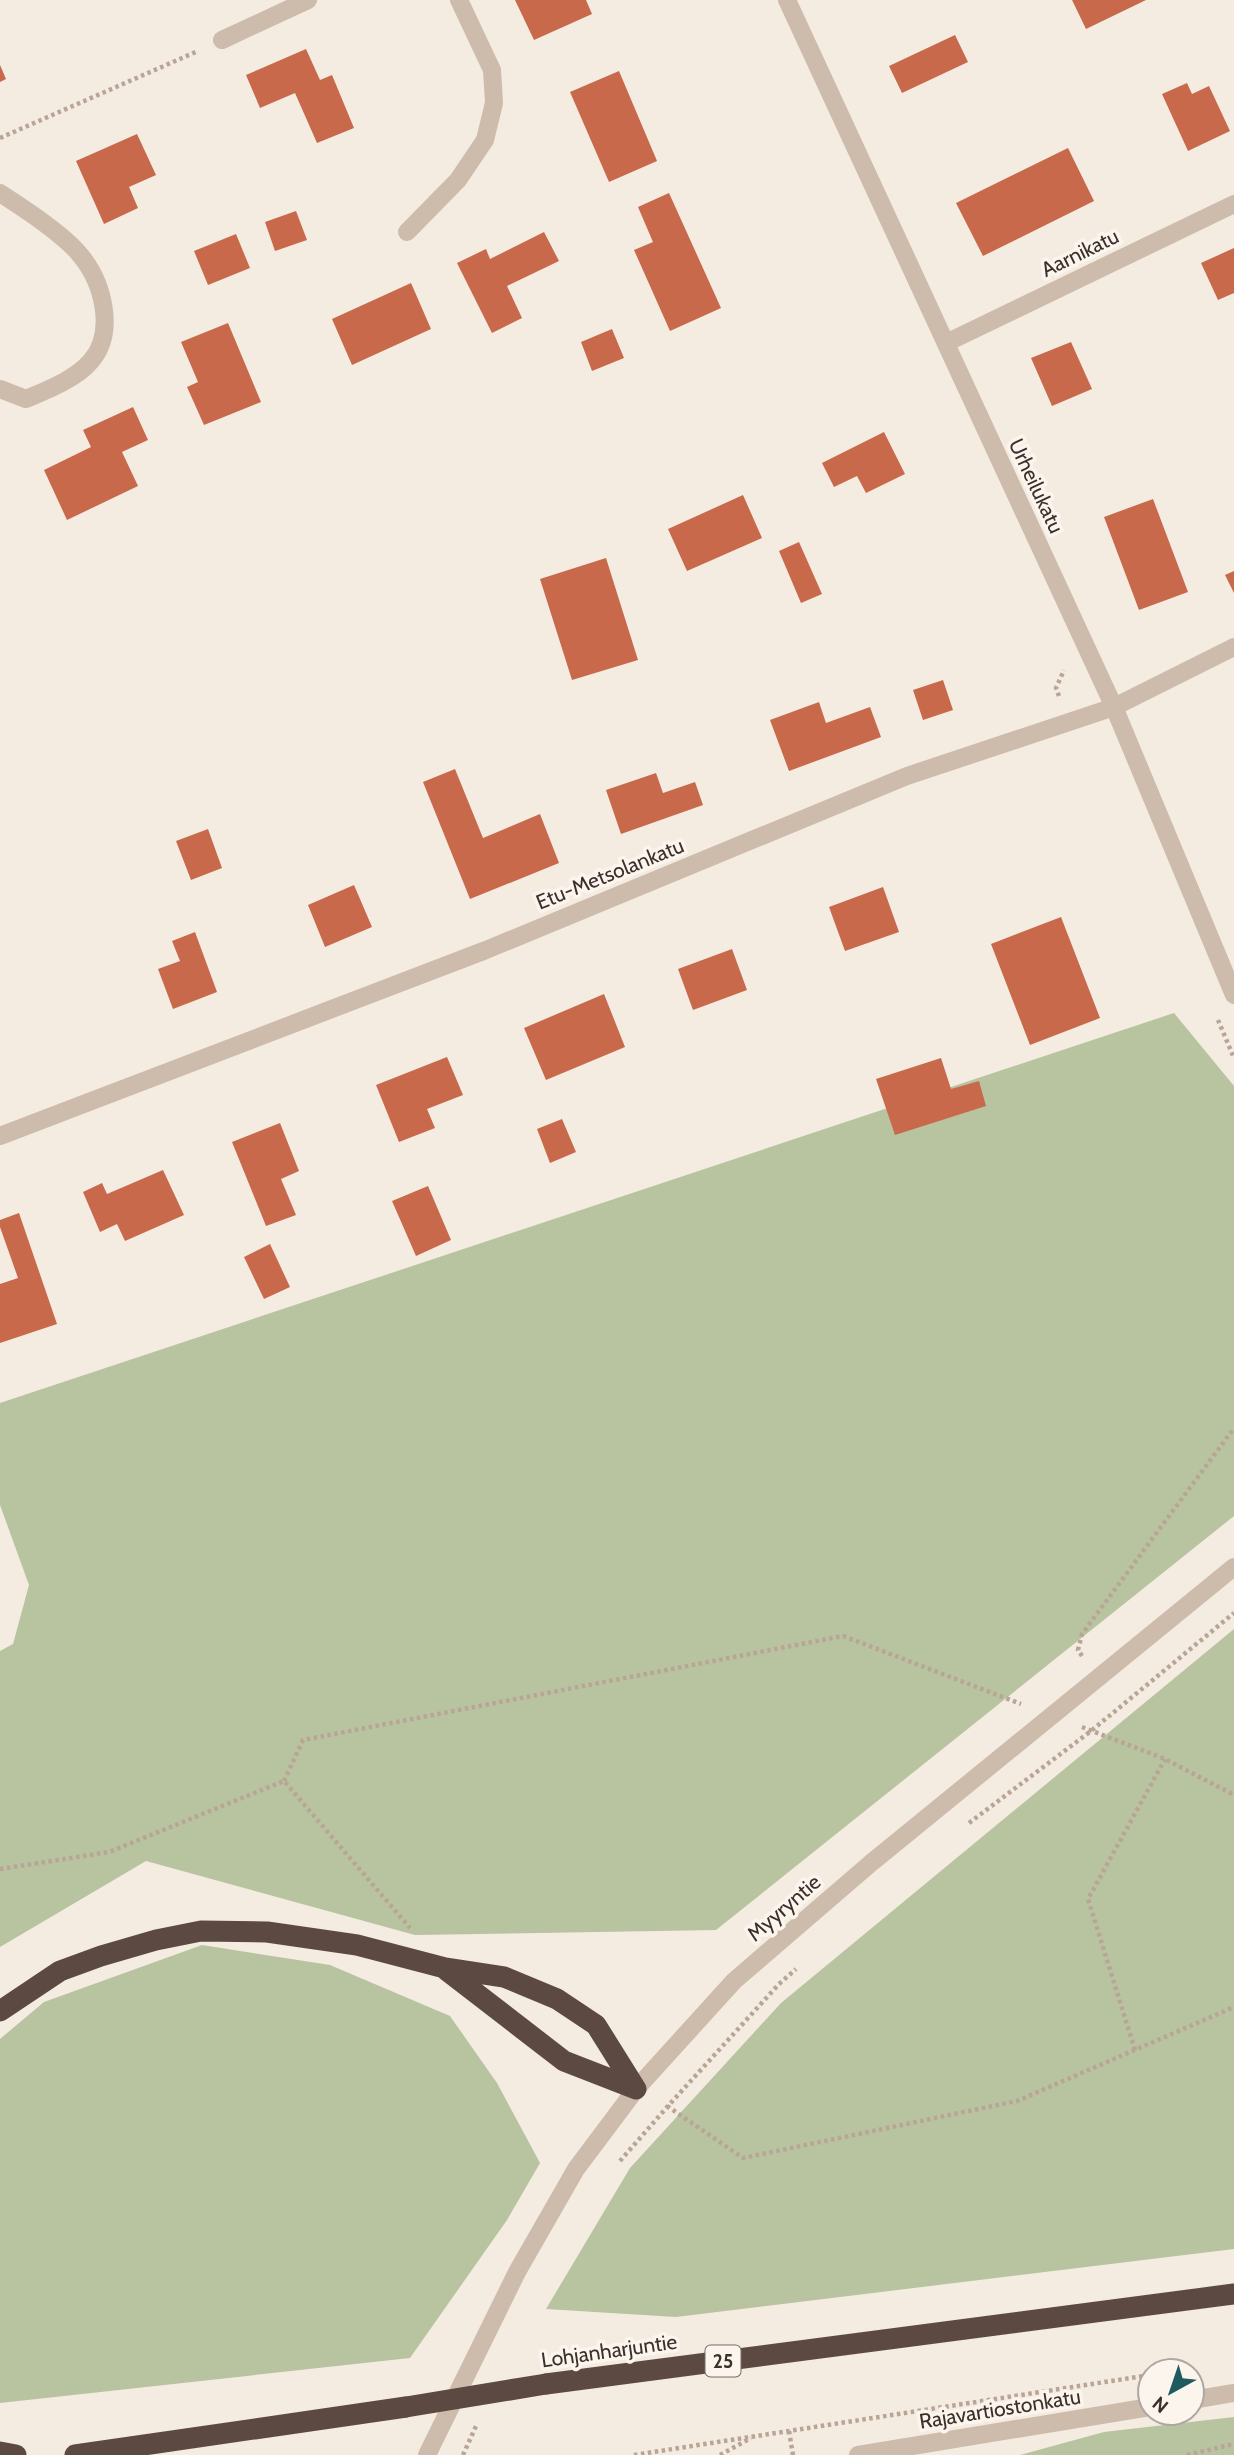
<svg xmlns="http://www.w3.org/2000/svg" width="1234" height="2455" font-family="Cabin,sans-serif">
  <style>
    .green { fill: #b8c4a0 }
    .building { fill: #c8694b }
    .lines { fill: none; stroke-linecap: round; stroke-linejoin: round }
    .path { stroke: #b9a596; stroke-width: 4.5; stroke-dasharray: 3.5 3.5; stroke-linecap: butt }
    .minor { stroke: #cdbbac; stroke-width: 18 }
    .highway { stroke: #5c4a42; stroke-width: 21 }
    .highway-bridge { stroke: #5c4a42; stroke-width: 21 }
    .labels { text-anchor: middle; stroke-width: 7; stroke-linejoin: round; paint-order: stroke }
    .shield { fill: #fbf5ee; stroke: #756b66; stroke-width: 2 }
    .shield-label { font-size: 19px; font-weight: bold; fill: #3b302b }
    .street-label { font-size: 21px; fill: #3b302b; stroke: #fbf5ee }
  </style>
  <rect width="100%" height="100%" fill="#f4ebe1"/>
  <path class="green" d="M1174,1013L1234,1086V1516L716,1930L415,1935L146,1861L0,1947V1651L13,1644L29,1585L0,1505V1403Z
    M1234,1629V2249L676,2317L546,2309L630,2168L781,2003Z
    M202,1945L330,1965L450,2016L497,2083L540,2163L507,2220L410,2358L0,2403V2039L44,2002Z
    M1234,2417V2455H1020L1104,2432Z"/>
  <path class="building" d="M515,0H586L592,14L534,40Z
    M1072,0H1146L1086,29Z
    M955,35L968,62L902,93L889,66Z
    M306,49L320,80L332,75L354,128L317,143L295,93L260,108L246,75Z
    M0,65L6,79L0,82Z
    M619,71L657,161L609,182L570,92Z
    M1187,83L1192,94L1209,86L1230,131L1188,151L1162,94Z
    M137,134L156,175L129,187L138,208L104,224L76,161Z
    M1068,148L1094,201L983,256L956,203Z
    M669,193L721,308L670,331L634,250L653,242L638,207Z
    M296,211L307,240L275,251L265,222Z
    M544,232L559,261L507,286L522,318L492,333L457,263L486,249L490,259Z
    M236,234L250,268L208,285L194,251Z
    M1234,248V293L1218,300L1201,263Z
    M411,283L431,329L352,365L332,319Z
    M228,323L261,402L204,425L187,387L198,382L181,342Z
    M612,329L624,358L592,371L581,342Z
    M1071,342L1092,389L1052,406L1031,358Z
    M133,407L148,440L122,452L138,486L67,520L44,470L91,447L83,430Z
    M884,432L905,474L866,493L857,476L834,487L822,463Z
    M743,495L762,538L687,571L668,529Z
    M1153,499L1188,592L1139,610L1104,517Z
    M799,542L822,594L801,603L779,551Z
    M606,558L638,660L572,680L540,579Z
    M1234,571V593L1225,575Z
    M943,680L953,710L923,720L913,690Z
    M819,702L826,723L870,707L881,737L789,771L770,720Z
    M455,769L483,838L540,814L559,863L470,899L423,782Z
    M656,773L663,793L695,782L703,805L621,834L606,790Z
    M208,829L222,868L191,880L176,841Z
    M354,885L372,927L325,947L308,905Z
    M883,887L899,932L845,951L829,907Z
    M1061,917L1100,1018L1030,1045L991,944Z
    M195,932L217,992L173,1009L158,969L180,961L172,941Z
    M732,949L747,990L693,1010L678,969Z
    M604,994L625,1047L546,1080L524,1028Z
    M447,1057L463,1095L427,1109L435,1128L399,1142L376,1085Z
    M941,1058L951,1089L979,1081L986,1106L895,1135L876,1079Z
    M562,1119L576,1152L550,1163L537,1129Z
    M280,1123L299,1171L281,1179L296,1215L266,1226L232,1142Z
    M163,1170L184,1215L125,1241L117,1224L100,1232L83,1192L102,1183L107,1194Z
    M428,1186L451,1240L416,1256L392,1201Z
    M19,1213L57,1324L0,1343V1284L18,1278L0,1227V1220Z
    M270,1244L290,1287L264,1299L244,1257Z"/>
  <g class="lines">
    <path class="path" d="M0,138L198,51
      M1059,696L1056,688L1064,670
      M1218,1020L1234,1058
      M1082,1656L1078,1650L1082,1634L1234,1428
      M1082,1727L1165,1759L1234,1795
      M284,1781L303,1740L843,1636L1021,1704
      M969,1823L1091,1731L1234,1613
      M0,1869L109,1852L284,1781L410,1928
      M1135,2050L1088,1899L1165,1759
      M667,2106L743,2158L1017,2101L1234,2007
      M620,2161L668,2106L779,1984L796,1969
      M789,2431L793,2455
      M463,2455L476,2426
      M634,2455L1150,2375
      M720,2455L751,2438
      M1187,2455L1234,2444"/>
    <path class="minor" d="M787,0L1114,707L1234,995
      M222,40L308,0
      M0,193C23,208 65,235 81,256C103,283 116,332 91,361C76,379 47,390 26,399L0,389
      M407,232L458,180L485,140L494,103L492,70L459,0
      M946,343L1234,204
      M0,1136L486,950L907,776L1114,707L1234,647
      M1192,2400L1234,2393
      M427,2455L517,2272L576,2169L636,2089L734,1981L871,1863L1234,1567
      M858,2455L1150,2407"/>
    <path class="highway" d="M446,1970L564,2061L636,2089
      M0,2011L60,1971L101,1956L156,1940L201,1931L267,1932L357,1945L445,1968L504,1977L557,1999L596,2025L636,2089
      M546,2384L1234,2294
      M0,2452L16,2455
      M75,2455L406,2407"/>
    <path class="highway-bridge" d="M406,2407L546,2384"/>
  </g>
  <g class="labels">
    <rect class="shield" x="705.5" y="2345.5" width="35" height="31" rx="5"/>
    <g class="shield-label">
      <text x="723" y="2368">25</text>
    </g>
    <g class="street-label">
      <text transform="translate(1080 253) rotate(-26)" y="7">Aarnikatu</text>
      <text transform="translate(1036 486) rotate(65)" y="7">Urheilukatu</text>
      <text transform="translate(610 874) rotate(-22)" y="7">Etu-Metsolankatu</text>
      <text transform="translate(784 1908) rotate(-41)" y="7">Myyryntie</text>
      <text transform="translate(609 2351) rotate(-8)" y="7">Lohjanharjuntie</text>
      <text transform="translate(1000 2409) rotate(-9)" y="7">Rajavartiostonkatu</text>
    </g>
  </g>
  <g transform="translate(1171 2392) rotate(220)"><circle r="33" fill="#fbf5ee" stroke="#aea6a0" stroke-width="2"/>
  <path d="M0-5L12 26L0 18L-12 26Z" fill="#1f5a5e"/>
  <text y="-10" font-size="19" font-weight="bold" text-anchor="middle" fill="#3b302b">N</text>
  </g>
</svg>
